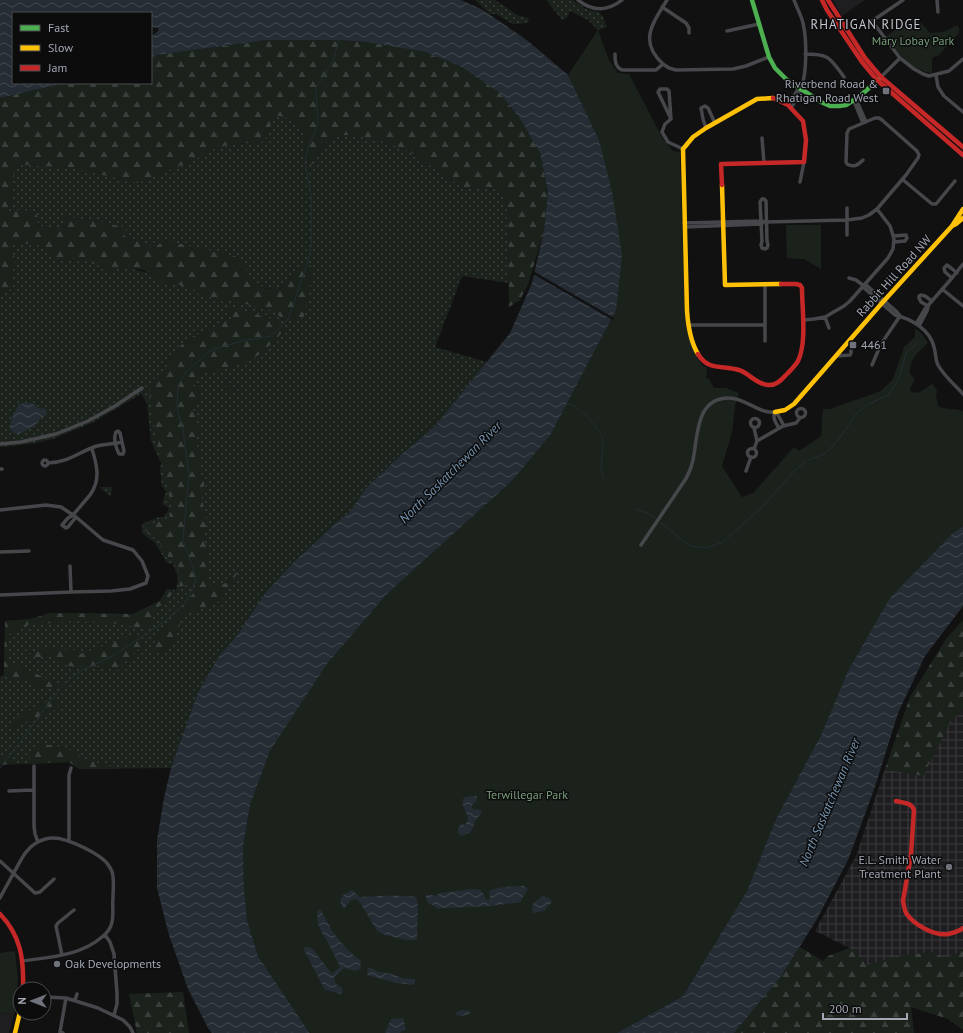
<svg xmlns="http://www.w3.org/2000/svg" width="963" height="1033" font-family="'PT Sans',sans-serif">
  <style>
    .built { fill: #1e1e20 }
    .industrial { fill: url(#industrial-grid) }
    .grass { fill: url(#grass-dots) }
    .forest { fill: url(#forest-firs) }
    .green { fill: #1b221c }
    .water { fill: url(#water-waves) }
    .pier { fill: #111112 }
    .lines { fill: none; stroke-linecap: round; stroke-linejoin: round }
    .stream { stroke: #252c33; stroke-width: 1 }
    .street { stroke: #46474a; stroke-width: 3.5 }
    .fast { stroke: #4caf50; stroke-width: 4.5 }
    .slow { stroke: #ffc107; stroke-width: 4.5 }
    .jam { stroke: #c62828; stroke-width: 4.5 }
    .poi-dot { fill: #6f727b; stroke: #0c0c0d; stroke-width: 1.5 }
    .labels { text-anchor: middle; stroke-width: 3; stroke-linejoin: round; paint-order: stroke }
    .park-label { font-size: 12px; fill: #789f7b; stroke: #0c0c0d }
    .poi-label { font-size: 12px; fill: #a2a7b3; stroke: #0c0c0d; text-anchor: end }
    .street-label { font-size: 12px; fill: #a2a7b3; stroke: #0c0c0d }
    .neighbourhood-label { font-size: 13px; letter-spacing: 1px; fill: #c3c6cf; stroke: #0c0c0d }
    .water-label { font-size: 13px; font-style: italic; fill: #7794b0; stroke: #0c0c0d }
  </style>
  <defs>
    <pattern id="industrial-grid" width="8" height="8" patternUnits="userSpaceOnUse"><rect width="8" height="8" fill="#1e1e20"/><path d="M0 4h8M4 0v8" fill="none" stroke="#3c3c3e"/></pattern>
    <pattern id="grass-dots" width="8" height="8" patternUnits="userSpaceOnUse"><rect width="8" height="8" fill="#1b221c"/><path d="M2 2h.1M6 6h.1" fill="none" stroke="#393f3b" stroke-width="1.8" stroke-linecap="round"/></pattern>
    <pattern id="forest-firs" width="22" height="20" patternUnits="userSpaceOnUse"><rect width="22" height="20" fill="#1b221c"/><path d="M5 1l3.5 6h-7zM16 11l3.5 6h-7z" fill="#393f3b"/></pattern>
    <pattern id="water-waves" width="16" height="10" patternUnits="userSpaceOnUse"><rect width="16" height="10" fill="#252c33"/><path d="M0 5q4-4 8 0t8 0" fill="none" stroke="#42484e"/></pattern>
  </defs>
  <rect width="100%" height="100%" fill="#111112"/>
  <path class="built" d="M833,0H865L842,16Z
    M0,1013L14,1014L9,1033H0Z"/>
  <path class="industrial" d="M963,708V950L954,955L945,958L930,952L896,957L868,965L850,948L815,931L856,856L885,769L923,776L949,725Z"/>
  <path class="grass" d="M475,0H495L517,15L528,18L529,22L520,24H513L496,14H490Z
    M546,0H573L586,9L599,12L603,17L607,27L598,30L588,20L570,11L567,18L562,20Z
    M273,115L285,117L305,130V155L308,163L312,165L327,141L342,135H353L379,140L409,151L462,187L501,189L508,211L509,283L462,276L435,347L487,362L435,426L404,452L366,488L349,513L337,522L299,557L239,633L219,656L198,692L171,768L79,769L69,762L0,765V677L4,675L5,621L31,619L50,613L133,614L160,601L167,589L176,590L178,578L173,564L167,563L155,543L142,533V524L159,517H163L168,511L169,508L162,504L166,492L162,486L160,470L161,463L151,441L147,403L141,394L92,423L53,439L31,444L0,447V232L303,316L297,268L287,283L279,289C270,289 258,288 251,280C249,277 247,272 245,268L155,248L141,242L126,238L124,235L126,228L98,221L65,217V226L61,229H48L38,225L37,214L23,210L8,212L11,203L10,192L15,164L72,168L196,159L205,152L227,145L262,142Z
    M99,487H113L110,496Z"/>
  <path class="forest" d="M267,40H338L367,42L425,52L460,66L500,93L521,120L540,153L548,192L544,230L529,282L520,300L509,307L508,211L501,189L462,187L409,151L379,140L353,135H342L327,141L312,165L308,163L305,156V130L285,117L273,115L267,137L262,142L227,145L206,152L196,159L138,183L72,168L15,164L11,203L8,212L23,210L37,214L38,225L48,229H61L65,226V217L98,221L127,228L124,235L126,238L141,242L155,248L163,240L235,256L245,268L252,280L261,286L269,289H279C282,287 285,285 287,282C296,272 295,265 310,263L313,273L304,316L302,318L290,321L284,320L277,314L268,309L227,300L200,296L195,290L187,289L181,285H169L160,282L148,272L140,269L119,268L111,273L108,272L100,266L80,259L69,258L64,261L57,258L36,244L11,243L15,260L10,290L0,296V98L65,83H151V58L157,55Z
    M224,306L276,320L284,329L275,341L252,360L226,369L199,374L190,384L199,389L200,403L193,407L199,431L196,440L200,459V471L205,482L201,495L207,522L203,536L209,557L208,579L211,587L226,583L239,570L221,600L211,606L183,615L173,644L166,650L154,653L153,646L160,630L168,628L173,616L199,587L198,582L190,583L180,587L177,565L169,558L158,540L146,532L147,526L169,518L172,508L155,431L149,391L185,340L230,320L233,314Z
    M167,589L172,593L167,603L157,607L151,615L155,623L140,629L122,624L78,621L52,623L29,624L24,628L9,634L6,648L8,661L65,687L41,689L29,680H17L4,675L5,621L31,619L50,613L133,614L160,601Z
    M963,620V708L949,725L923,776L885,769L910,697L946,639Z
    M141,634L144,648L135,651L132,659L123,662L121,671L99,666L78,667L68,666L53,657H28V655L42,649L76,650L80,654L125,638Z
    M56,699L59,708L8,730L12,720L43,703Z
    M43,744L67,748L86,760L121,769H79L69,762L30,764V752Z
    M6,755L14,764L0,765V756Z
    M800,947L823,961L828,956L850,948L868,965L898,956L931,952L945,958L954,955L963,950V1030L948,1019L911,1007L914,1033H734L782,975Z
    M183,992L189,1033H137L129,994Z"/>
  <path class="green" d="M916,17L930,33L944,32L957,25L959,28V33L939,55L932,58V73C910,70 898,52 886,36Z
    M598,30L609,60L618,73L629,74L663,139L673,151L680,152L682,223L686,325L697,357L702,365L707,368L706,377L709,379L714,388H726L739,393L735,406L732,433L722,466L742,497L753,493L794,447L799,451L821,436L823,409H830L881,391L893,379L904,347L915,337V331L916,329L922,334L928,343C918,353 909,358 910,374L915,379L910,388L911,392C919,395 926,388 932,384L937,390L936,396L938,406C946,410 954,408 963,411V526L953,533L822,733L776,819L747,891L683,996L617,1033H311L305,1026L258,956L247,920L244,887L243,847L250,805L270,751L327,664L387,594L513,480L551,434L616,310L599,140L568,75Z
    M786,225H821V269L804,259L787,258Z
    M228,381L234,387L232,391L229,390L225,385L226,382Z
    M15,951L18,980L14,1014L0,1013V953Z"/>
  <path class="water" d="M0,0H461L483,10L528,41L568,75L599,140L612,192L622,255L616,310L551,434L513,480L387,594L327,664L270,751L250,805L243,847L244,887L247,920L258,956L305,1026L310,1033H212L208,1028L188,989L169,935L157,888V840L164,798L171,768L198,692L219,656L239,633L266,592L299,557L337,522L349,513L366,488L404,452L435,426L510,333L532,283L544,230L548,192L540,153L521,120L500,93L460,66L425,52L367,42L338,40H267L157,55L151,58V37L158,31L159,28L151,27V13H13V83H65L0,98Z
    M30,403L36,405L37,408L46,409L47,414L45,416L40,418C37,427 26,430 19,434L14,433L10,429C10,419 15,412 19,404Z
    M963,526V606L925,656L898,713L875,787L848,860L817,919L782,975L734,1033H617L683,996L747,891L776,819L822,733L848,671L890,598L953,533Z
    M477,796V800L471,807L473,809L482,810C482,812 480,814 479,816C476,819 472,829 471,832L465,834L461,836L458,833V828L460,827L459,825L461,824L465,825C466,823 468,821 468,818C468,813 457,800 466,797C469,796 474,797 477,796Z
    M524,886L528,889L522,898L521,902L490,906L447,908L437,909L433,905L429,904L426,898V895C430,894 433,896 437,895L440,893L473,889L481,890L487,900L488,901L490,897L489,891C496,887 515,886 524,886Z
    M352,890L360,897C379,896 398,895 416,897L418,906L417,940H406L385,935L377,931L361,904L356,899L351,900L344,909L342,907L340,900L343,895Z
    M543,896L549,898L552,902L547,907L544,911L533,913L532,905L536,901Z
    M320,909C325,916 328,924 332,931C340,942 350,953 361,961L360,969L355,971L344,968L334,977L336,984L341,987L343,990L341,994L325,990L303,948L306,947L312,948L332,974L340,967L329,944L322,933L318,924L317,912Z
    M368,967L379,972L392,974L402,978L411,979H415V984L411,985L406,984L395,983L387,980L380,979L367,975Z
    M463,1010L471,1011L469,1014C464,1016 460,1017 455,1014L458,1011Z
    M403,1018L406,1030L401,1031L400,1033H385L391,1019Z"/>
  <path class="pier" d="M533,271L614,318L613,320L533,274Z"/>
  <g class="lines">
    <path class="stream" d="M566,404L573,405L578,409
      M581,411L586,415L599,431L601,434
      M602,438L603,443L601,469L604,478
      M808,460L826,453L838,440L857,413L865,406L888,395L899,379L906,353L918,342
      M635,509L648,513L655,518
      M661,523L690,546L707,548L723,542L763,506L797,468L806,462
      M0,768L63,685L82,670L113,656L165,621L184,604L193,588L196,577L183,540L189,474L183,430L177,408L178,386L185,373L211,350L242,341L271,336L288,319L307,265L311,247V194L305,163L307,151L318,123L316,88L333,61L339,39"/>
    <path class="street" d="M578,0C592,11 607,12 622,0
      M794,0C797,8 801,15 803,23C807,40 807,73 801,89
      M903,0L872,21L900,58L914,69L923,74L929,76L949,71L963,59
      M937,0L938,12
      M662,7L686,23L689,28V33
      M727,31L759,24
      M615,54C615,60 615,67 622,70H656L663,64L669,68L676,70L733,69L746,66L769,57
      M805,54C830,54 830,58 844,77
      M663,64C638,41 653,23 667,0
      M936,75L938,87L944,96L963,112
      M881,77L900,58
      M856,99L866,122
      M854,101L863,123
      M788,105L799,88
      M791,108L802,90
      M671,119L659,94L658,92L660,89H667L669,91L671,119L665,124L662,132L668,142L683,149
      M706,128L703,119L701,108L705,106L708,108L715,123
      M762,138L764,163
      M902,179L932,204H936L955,181
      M800,182L804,162
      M762,199H764L766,201L767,241L768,245L767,248L765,249L762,248L761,245L762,241L760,202Z
      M847,208V235
      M684,223L761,221L766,222L847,220L862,218L869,215L877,209L906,175L918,158L919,155L917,151L882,120L879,118H875L849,129L847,133L846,162L847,164C854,168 858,165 863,160
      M685,227L762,224
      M893,236L906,235L907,238L905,241L894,242
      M849,278L856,280L864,286
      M952,278L945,272L944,268L947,265L951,268L957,273
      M865,284L897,312L900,316
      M863,287L895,315C912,319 930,330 934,347C936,353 935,359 938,365C944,376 955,385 963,394
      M942,289L963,306
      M928,306L921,302L919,298V296L921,295L925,296L932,301
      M825,317L829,328
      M803,320L814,319L825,317L844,306L850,301L888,258L893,249L894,239L892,232L890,226L877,209
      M916,324L925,309L952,278L963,264
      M688,325H765V285
      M765,325V341
      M919,326L927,311L928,307
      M837,356L850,355L851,353V340
      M872,365L881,344L900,316
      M796.5 413a4.5 4.5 0 1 1 9 0a4.5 4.5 0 1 1-9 0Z
      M775,412C772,418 776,423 779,428
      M775,412L778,415L784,426
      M750.5 423a4.5 4.5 0 1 1 9 0a4.5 4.5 0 1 1-9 0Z
      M754,428L757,441
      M118,431L120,433L124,451L123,454H119C116,448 113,438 116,432Z
      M0,444L21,442L56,434L88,421L115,406L142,388
      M747.5 453a4.5 4.5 0 1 1 9 0a4.5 4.5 0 1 1-9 0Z
      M754,449L757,441L783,426L796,423L800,418
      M42 463a3 3 0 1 1 6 0a3 3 0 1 1-6 0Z
      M48,463C70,462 78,452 97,446C105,444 114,444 122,442
      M0,469H2
      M746,471L751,457
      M0,510L46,505L61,507L76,517L103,540L133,550L142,561L148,576L146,583L130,589L111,591L71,592L0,595
      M76,517L68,527L66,528L62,525L68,518L73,515L90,495C101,480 97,465 92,449
      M641,545L683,483C688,476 691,469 693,460C698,437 695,398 729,398C746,398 758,414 775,412
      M0,552L29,551
      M70,566L71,592
      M34,766V826L35,834L38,842
      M9,791L33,790
      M69,841V775L71,768
      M0,861L35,893L40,892L54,879
      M0,898C4,890 9,882 13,874C20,863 24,850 36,843C41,840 47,838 53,838C67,838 102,854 109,866C111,869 113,873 113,877C114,884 113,891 113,898C112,906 114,914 112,922C111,928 107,933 102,937C80,956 50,957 22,961
      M105,935L110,942L114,954L117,993V1004L114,1015
      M62,955L56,926L58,923L74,910
      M44,997L66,998L98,1008L123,1020L130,1027L133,1033
      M75,1000L77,994
      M63,1033L60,1032L66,998"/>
    <path class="fast" d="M752,0L769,57L775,68L787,80L821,102L830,106H839L846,105L860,96L880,78"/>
    <path class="slow" d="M722,185L725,285L781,284
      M952,226L956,224L963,218
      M698,354C690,341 688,325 687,311L683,149L693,137L706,128L757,99L773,98
      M775,412L785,410L794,404L882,303L952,226L963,209
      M15,1033L20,1012"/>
    <path class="jam" d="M822,0L827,10L862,62L877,80L963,155
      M828,0L865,58L881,77L963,147
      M722,185L721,164L804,162L806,140L803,121L788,105L773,98
      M698,354C708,371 722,365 739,370C749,373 756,384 768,385C776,386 781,380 786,375C790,371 795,366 798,361C807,343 802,308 802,288L800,285L796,284H781
      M896,801C903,803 911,802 914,810L911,855L903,901C904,905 904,909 906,913C914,925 934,936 948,934C953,933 959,931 963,928
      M0,914C21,936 24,959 23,989"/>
  </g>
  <g class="poi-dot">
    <rect x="882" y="87" width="8" height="8" rx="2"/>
    <rect x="849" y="341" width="8" height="8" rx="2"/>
    <circle cx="949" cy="867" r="4"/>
    <circle cx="57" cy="964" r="4"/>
  </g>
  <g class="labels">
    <g class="park-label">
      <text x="913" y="45">Mary Lobay Park</text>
      <text x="527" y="799">Terwillegar Park</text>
    </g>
    <g class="poi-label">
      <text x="878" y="88">Riverbend Road &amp;<tspan x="878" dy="14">Rhatigan Road West</tspan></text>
      <text x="861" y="349" text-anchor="start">4461</text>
      <text x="941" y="864">E.L. Smith Water<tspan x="941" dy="14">Treatment Plant</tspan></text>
      <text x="65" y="968" text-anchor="start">Oak Developments</text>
    </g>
    <g class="street-label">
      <text transform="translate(894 276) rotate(-48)" y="4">Rabbit Hill Road NW</text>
    </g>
    <g class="neighbourhood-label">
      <text x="866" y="29">RHATIGAN RIDGE</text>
    </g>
    <g class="water-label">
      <text transform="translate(450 472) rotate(-45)" y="5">North Saskatchewan River</text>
      <text transform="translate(829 802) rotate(-67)" y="5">North Saskatchewan River</text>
    </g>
  </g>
  <rect x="12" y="12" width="140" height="72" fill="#0c0c0d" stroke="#484a4f"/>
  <rect x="20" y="25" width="20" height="6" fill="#4caf50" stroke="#484a4f"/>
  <text x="48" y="32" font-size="12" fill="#a2a7b3">Fast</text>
  <rect x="20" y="45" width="20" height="6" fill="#ffc107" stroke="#484a4f"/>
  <text x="48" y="52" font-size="12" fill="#a2a7b3">Slow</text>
  <rect x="20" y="65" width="20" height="6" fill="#c62828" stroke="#484a4f"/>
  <text x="48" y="72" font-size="12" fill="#a2a7b3">Jam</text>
  <g transform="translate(32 1001) rotate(270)"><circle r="19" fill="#0c0c0d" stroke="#484a4f"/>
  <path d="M0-3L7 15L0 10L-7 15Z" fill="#6f727b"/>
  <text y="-6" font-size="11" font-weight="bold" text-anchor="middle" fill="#a2a7b3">N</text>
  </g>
  <path d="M823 1013v6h84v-6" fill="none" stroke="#a2a7b3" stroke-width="2"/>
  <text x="829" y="1013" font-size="12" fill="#a2a7b3" stroke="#0c0c0d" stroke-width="3" paint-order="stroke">200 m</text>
</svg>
